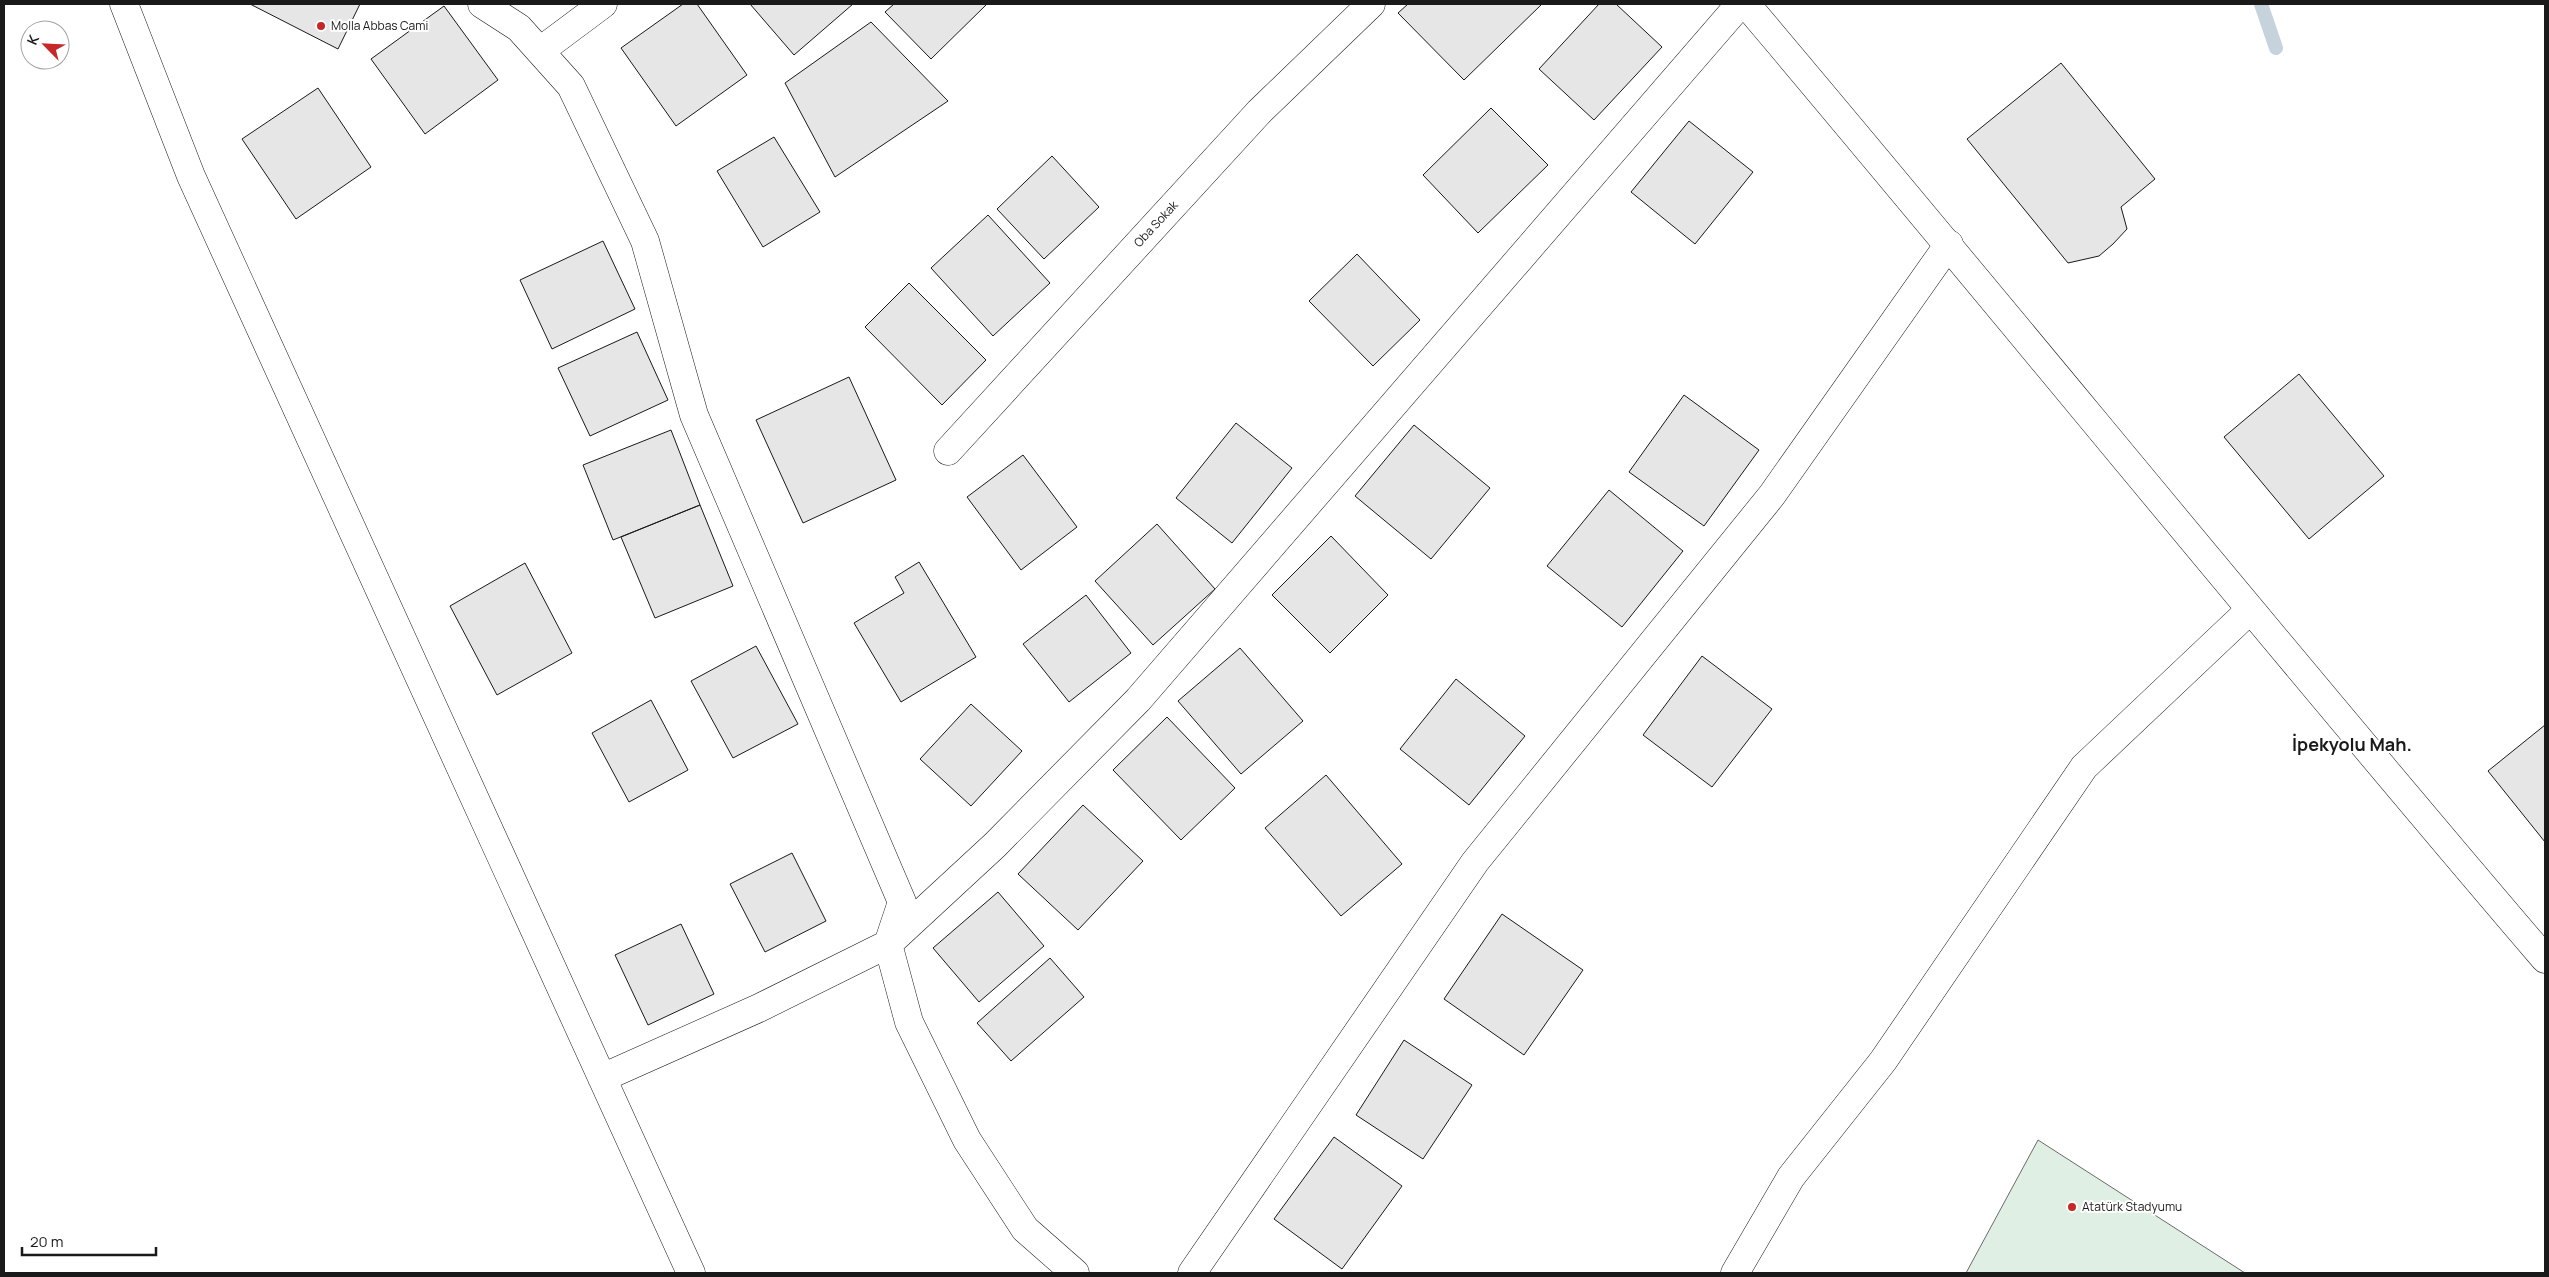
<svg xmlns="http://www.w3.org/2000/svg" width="2549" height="1277" font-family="Manrope,sans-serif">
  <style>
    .green { fill: #e0efe3; stroke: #6a6a6a }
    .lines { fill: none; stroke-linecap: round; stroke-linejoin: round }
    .stream { stroke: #c6d2dc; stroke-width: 14 }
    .building { fill: #e6e6e6; stroke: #1a1a1a }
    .street-casing { stroke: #1a1a1a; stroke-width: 29 }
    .secondary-casing { stroke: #1a1a1a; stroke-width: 29 }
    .street { stroke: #fff; stroke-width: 28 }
    .secondary { stroke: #fff; stroke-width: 28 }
    .poi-dot { fill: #c62828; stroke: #fff; stroke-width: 2 }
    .labels { text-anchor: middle; stroke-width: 4; stroke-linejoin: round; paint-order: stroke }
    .poi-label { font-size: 12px; fill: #1a1a1a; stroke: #fff; text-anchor: start }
    .street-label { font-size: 12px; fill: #1a1a1a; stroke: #fff }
    .district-label { font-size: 18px; font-weight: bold; fill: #1a1a1a; stroke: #fff }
  </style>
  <rect width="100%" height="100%" fill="#fff"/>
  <path class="green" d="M2038,1140L2245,1273H1966Z"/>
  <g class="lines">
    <path class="stream" d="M2261,4L2276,48"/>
  </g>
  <path class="building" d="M250,4H360L338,49Z
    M683,4H697L747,75L676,126L621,48Z
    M750,4H853L794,55Z
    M894,4H987L931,59L885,12Z
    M1408,4H1542L1464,80L1398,13Z
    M1599,4H1616L1662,47L1594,120L1539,69Z
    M444,6L498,80L425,134L371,59Z
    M871,22L948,101L835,177L785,83Z
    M2061,63L2155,179L2121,207L2127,229L2113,244L2099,256L2068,263L1967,139Z
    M318,88L371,167L296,219L242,139Z
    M1491,108L1548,165L1478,233L1423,175Z
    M1689,121L1753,172L1695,244L1631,192Z
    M774,137L820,212L763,247L717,171Z
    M1052,156L1099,207L1044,259L997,209Z
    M988,215L1050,283L993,336L931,268Z
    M603,241L635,309L552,349L520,280Z
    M1357,254L1420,320L1373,366L1309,301Z
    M909,283L986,360L942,405L865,327Z
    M637,332L668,400L590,436L558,368Z
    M2299,374L2384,476L2309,539L2224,437Z
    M849,377L896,480L803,523L756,420Z
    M1684,395L1759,450L1704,526L1629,472Z
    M1236,423L1292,468L1232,543L1176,498Z
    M1414,425L1490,488L1431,559L1355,496Z
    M671,430L700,505L613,540L583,465Z
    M1023,455L1077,527L1021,570L967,497Z
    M1609,490L1683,551L1622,627L1547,566Z
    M700,505L733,586L655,618L621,537Z
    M1157,524L1215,589L1153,645L1095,581Z
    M1331,536L1388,595L1330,653L1272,595Z
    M919,562L976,657L901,702L854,623L904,593L895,577Z
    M525,563L572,653L497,695L450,606Z
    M1086,595L1131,653L1069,702L1023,644Z
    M756,646L798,724L733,758L691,681Z
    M1240,648L1303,721L1241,774L1178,701Z
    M1702,656L1772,709L1712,787L1643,735Z
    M1456,679L1525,736L1469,805L1400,749Z
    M651,700L688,770L629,802L592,733Z
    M971,704L1022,751L971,806L920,759Z
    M1167,717L1235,788L1181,840L1113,770Z
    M2545,725V842L2488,771Z
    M1326,775L1402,864L1341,916L1265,828Z
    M1083,805L1143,861L1078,930L1018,874Z
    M792,853L826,921L765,952L730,884Z
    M998,892L1044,946L979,1002L933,948Z
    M1502,914L1583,970L1524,1055L1444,999Z
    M681,924L714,994L648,1025L615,955Z
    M1050,958L1084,997L1011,1061L977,1023Z
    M1404,1040L1472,1085L1423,1159L1356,1115Z
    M1334,1137L1402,1186L1342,1269L1274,1219Z"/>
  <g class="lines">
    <defs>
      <path id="street" d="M124,4L191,176L691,1273
        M482,4L519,28L571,86L645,241L694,415L902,902L888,944L909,1022L967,1140L1025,1229L1075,1273
        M540,51L603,4
        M948,451L1259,112L1371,4
        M602,1078L759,1008L888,944L995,845L1138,700L1740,4
        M1192,1273L1475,862L1772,495L1949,244
        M1735,1273L1791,1177L1883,1061L2084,767L2250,610"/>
      <path id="secondary" d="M1746,4C2014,321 2275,644 2545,959"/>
    </defs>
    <use href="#street" class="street-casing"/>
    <use href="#secondary" class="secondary-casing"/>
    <use href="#street" class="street"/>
    <use href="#secondary" class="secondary"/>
  </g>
  <g class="poi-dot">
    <circle cx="321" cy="26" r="5"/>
    <circle cx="2072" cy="1207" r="5"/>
  </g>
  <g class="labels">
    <g class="poi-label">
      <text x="331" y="30">Molla Abbas Cami</text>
      <text x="2082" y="1211">Atatürk Stadyumu</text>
    </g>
    <g class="street-label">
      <text transform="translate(1156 224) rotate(-47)" y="4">Oba Sokak</text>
    </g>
    <g class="district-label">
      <text x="2352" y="751">İpekyolu Mah.</text>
    </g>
  </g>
  <rect width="2549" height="1277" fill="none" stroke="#1a1a1a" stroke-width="10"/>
  <g transform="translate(45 45) rotate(294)"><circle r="24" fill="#ffffff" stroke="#a3a3a3"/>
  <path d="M0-4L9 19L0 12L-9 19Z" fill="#c62828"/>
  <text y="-8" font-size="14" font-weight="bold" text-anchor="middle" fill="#1a1a1a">K</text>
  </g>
  <path d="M22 1247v8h134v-8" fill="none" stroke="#1a1a1a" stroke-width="2.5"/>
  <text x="30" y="1247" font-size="15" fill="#1a1a1a" stroke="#ffffff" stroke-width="4" paint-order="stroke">20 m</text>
</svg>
